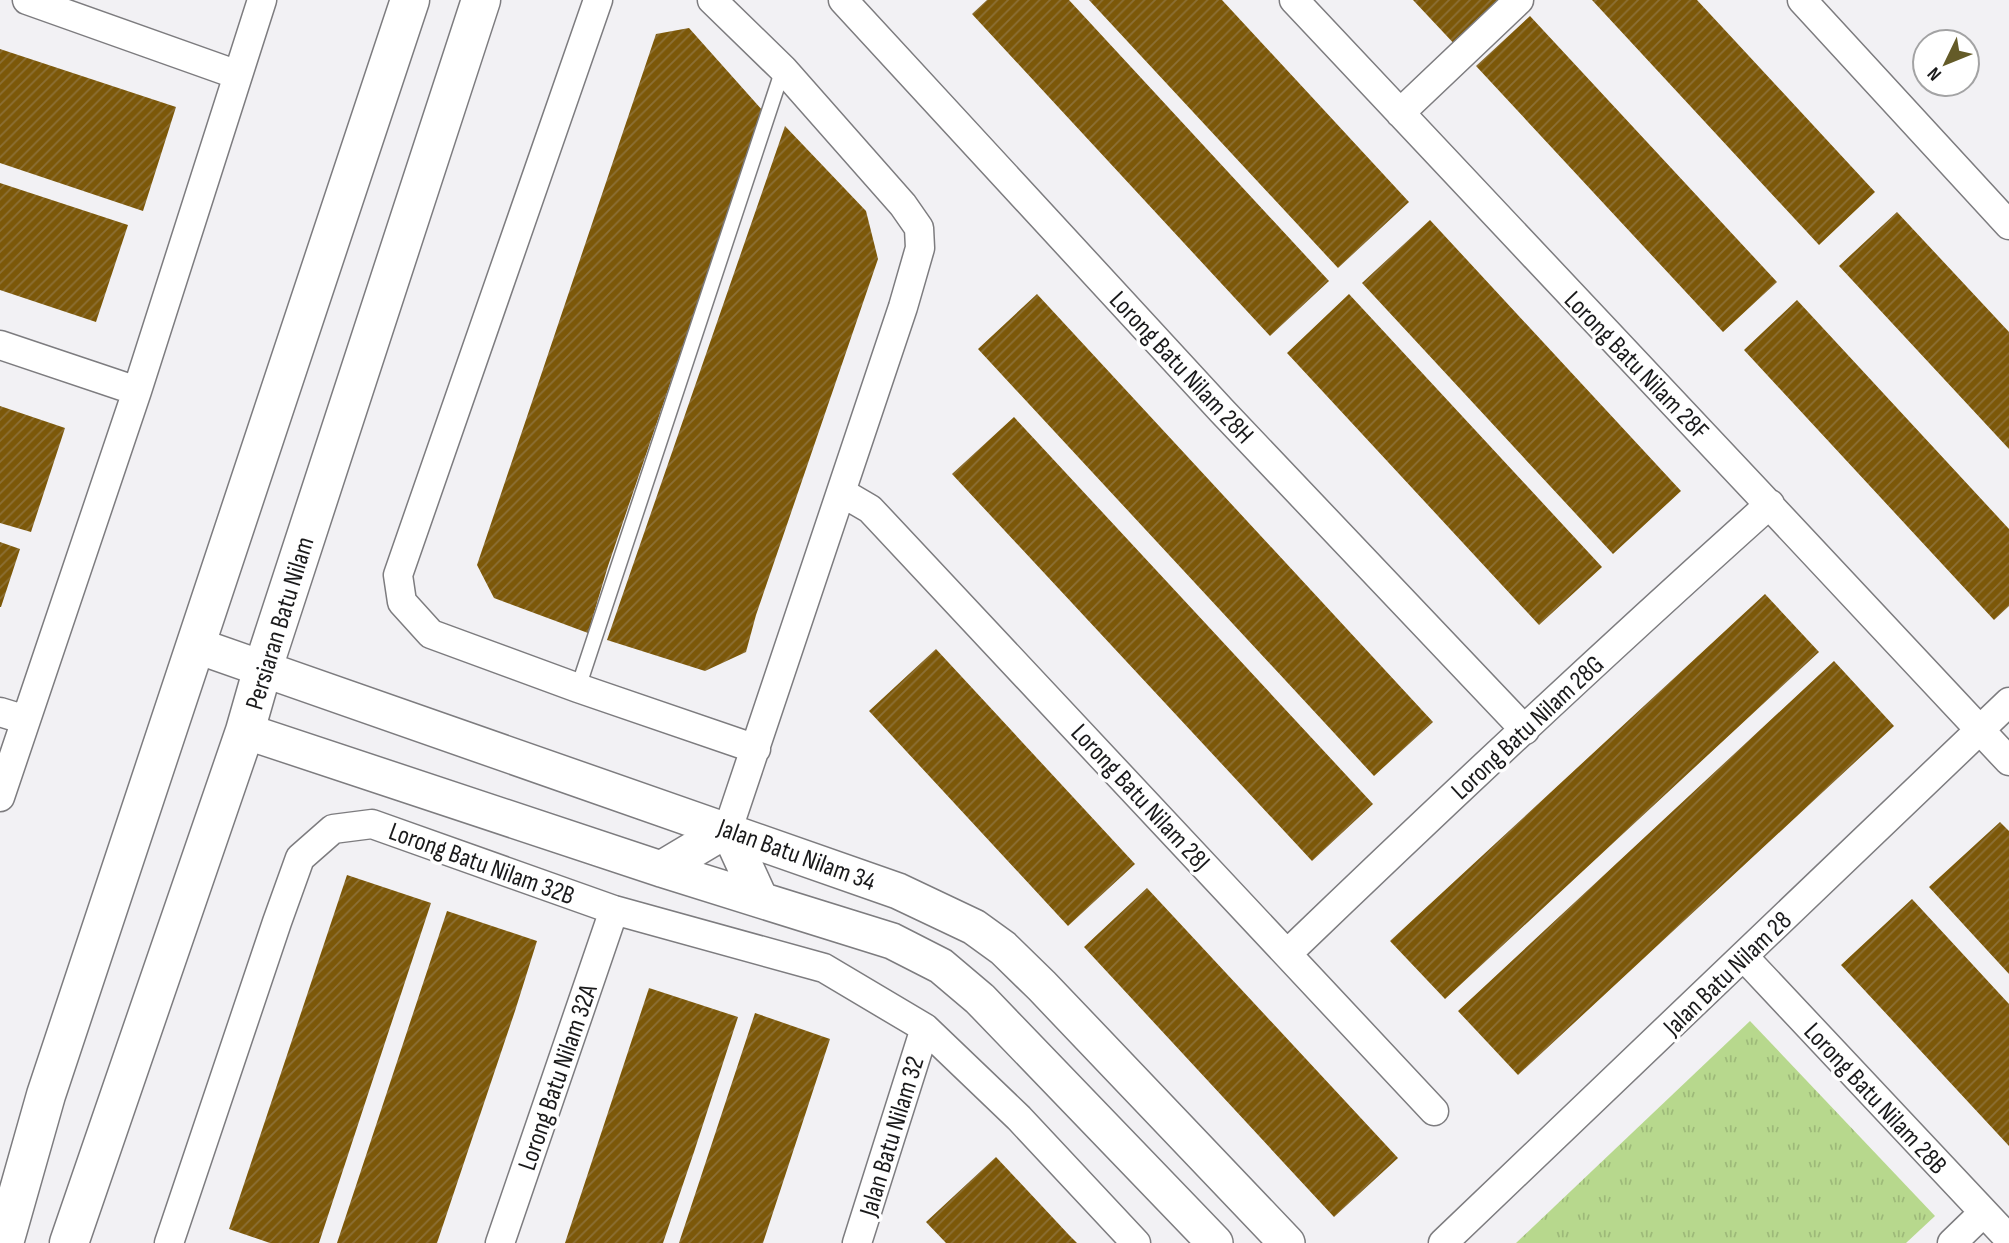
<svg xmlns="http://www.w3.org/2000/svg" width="2009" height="1243" font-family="'Sofia Sans Condensed',sans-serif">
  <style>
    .park { fill: url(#park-tufts) }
    .building { fill: url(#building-hatch) }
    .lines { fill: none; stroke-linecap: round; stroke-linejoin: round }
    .service-casing { stroke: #7d7c7f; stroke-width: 17 }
    .minor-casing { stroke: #7d7c7f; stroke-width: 31 }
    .tertiary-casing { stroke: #7d7c7f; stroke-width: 38 }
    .secondary-casing { stroke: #7d7c7f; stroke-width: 41 }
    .service { stroke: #fff; stroke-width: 14 }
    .minor { stroke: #fff; stroke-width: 28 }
    .tertiary { stroke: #fff; stroke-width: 35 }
    .secondary { stroke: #fff; stroke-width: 38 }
    .labels { text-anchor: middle; stroke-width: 7; stroke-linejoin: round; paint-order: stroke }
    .street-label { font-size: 26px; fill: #1a1a1b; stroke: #fff }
  </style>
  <defs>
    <pattern id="park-tufts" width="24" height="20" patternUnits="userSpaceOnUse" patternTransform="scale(1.75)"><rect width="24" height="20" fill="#b7d88d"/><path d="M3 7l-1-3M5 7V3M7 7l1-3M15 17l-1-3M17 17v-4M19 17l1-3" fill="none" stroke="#9db979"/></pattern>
    <pattern id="building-hatch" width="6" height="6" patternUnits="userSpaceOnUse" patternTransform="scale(1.75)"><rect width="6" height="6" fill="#7c5809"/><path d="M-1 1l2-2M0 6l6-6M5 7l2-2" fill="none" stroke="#8c7036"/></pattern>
  </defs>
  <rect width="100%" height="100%" fill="#f2f1f4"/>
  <path class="park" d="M1750,1021L1935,1216L1906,1243H1516Z"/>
  <path class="building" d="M987,0H1069L1329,281L1270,336L972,14Z
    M1089,0H1222L1409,202L1338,268Z
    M1413,0H1511L1459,49Z
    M1592,0H1697L1875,192L1819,245Z
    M1530,16L1777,282L1723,332L1476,66Z
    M689,28L763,111L608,566L588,633L494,598L477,565L656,34Z
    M0,49L176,107L143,211L0,163Z
    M785,126L866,211L878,259L756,615L746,652L705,671L607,640Z
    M0,183L128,225L96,322L0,290Z
    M1897,212L2009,332V449L1839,266Z
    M1430,220L1681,491L1613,554L1362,283Z
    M1037,294L1433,722L1374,776L978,349Z
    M1349,294L1602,567L1539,625L1287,353Z
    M1797,300L2009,529V606L1994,620L1744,350Z
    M0,406L65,428L31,532L0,523Z
    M1014,417L1373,804L1312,861L952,474Z
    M0,542L20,549L1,607H0Z
    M1765,594L1819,652L1445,999L1390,941Z
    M936,649L1135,864L1068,926L869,711Z
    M1834,661L1894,726L1518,1075L1458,1011Z
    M2000,822L2009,831V974L1929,887Z
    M347,875L431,903L319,1243H270L229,1229Z
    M1147,888L1398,1158L1334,1217L1084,947Z
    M1912,899L2009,1004V1146L1841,965Z
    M447,911L537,941L515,1011L437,1243H337Z
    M649,988L738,1017L694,1152L663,1243H565Z
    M755,1013L830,1039L763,1243H679Z
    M996,1157L1069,1235L1077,1243H946L926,1222Z"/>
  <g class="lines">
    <defs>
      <path id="service" d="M578,688L783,69"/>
      <path id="minor" d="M27,0L238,75
        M598,0L398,575L402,602L431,634L578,688L756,749
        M712,0L783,69L903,205L919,228L920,248L903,307L728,829
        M843,0L1222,411L1525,730
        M1294,0C1532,255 1772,506 2009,761
        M1802,0L2009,225
        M1400,113L1519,0
        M0,345L137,391
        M841,492L870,509L1434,1111
        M0,712L26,720
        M0,797L137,391L262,0
        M1288,953C1446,801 1606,651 1770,504
        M1744,957L2009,1239
        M169,1243L277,922L300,858L333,829L372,824L614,910L824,968L925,1028L1019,1118L1136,1243
        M500,1243L614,910
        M857,1243L925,1028
        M1443,1243L2009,702
        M1952,1243L1983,1213"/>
      <path id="tertiary" d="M195,645L898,891L974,927L1003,948L1042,986L1287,1243
        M245,731L661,869L892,941L941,966L980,999L1215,1243
        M728,829L760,899
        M661,869L728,829"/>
      <path id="secondary" d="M4,1243L46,1095L410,0
        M69,1243L245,731L263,668L481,0"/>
    </defs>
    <use href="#service" class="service-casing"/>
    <use href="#minor" class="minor-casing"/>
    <use href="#tertiary" class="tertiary-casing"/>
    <use href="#secondary" class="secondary-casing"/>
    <use href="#service" class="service"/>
    <use href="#minor" class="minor"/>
    <use href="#tertiary" class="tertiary"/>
    <use href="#secondary" class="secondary"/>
  </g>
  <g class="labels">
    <g class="street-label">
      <text transform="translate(1637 365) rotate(46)" y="9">Lorong Batu Nilam 28F</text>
      <text transform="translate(1182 367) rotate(47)" y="9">Lorong Batu Nilam 28H</text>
      <text transform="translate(279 623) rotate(-73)" y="9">Persiaran Batu Nilam</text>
      <text transform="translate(1527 727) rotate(-43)" y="9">Lorong Batu Nilam 28G</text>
      <text transform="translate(1141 797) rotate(47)" y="9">Lorong Batu Nilam 28J</text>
      <text transform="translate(797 854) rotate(20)" y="9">Jalan Batu Nilam 34</text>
      <text transform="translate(482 863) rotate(20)" y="9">Lorong Batu Nilam 32B</text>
      <text transform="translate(1727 973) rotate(-44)" y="9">Jalan Batu Nilam 28</text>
      <text transform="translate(557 1077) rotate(-71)" y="9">Lorong Batu Nilam 32A</text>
      <text transform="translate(1876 1098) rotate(47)" y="9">Lorong Batu Nilam 28B</text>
      <text transform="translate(891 1136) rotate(-73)" y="9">Jalan Batu Nilam 32</text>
    </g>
  </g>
  <g transform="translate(1946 63) rotate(227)"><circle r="33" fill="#ffffff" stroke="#a3a3a4" stroke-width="2"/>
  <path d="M0-5L12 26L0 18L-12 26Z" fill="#645b28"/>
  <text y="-10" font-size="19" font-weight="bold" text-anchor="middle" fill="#1a1a1b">N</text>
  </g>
</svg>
